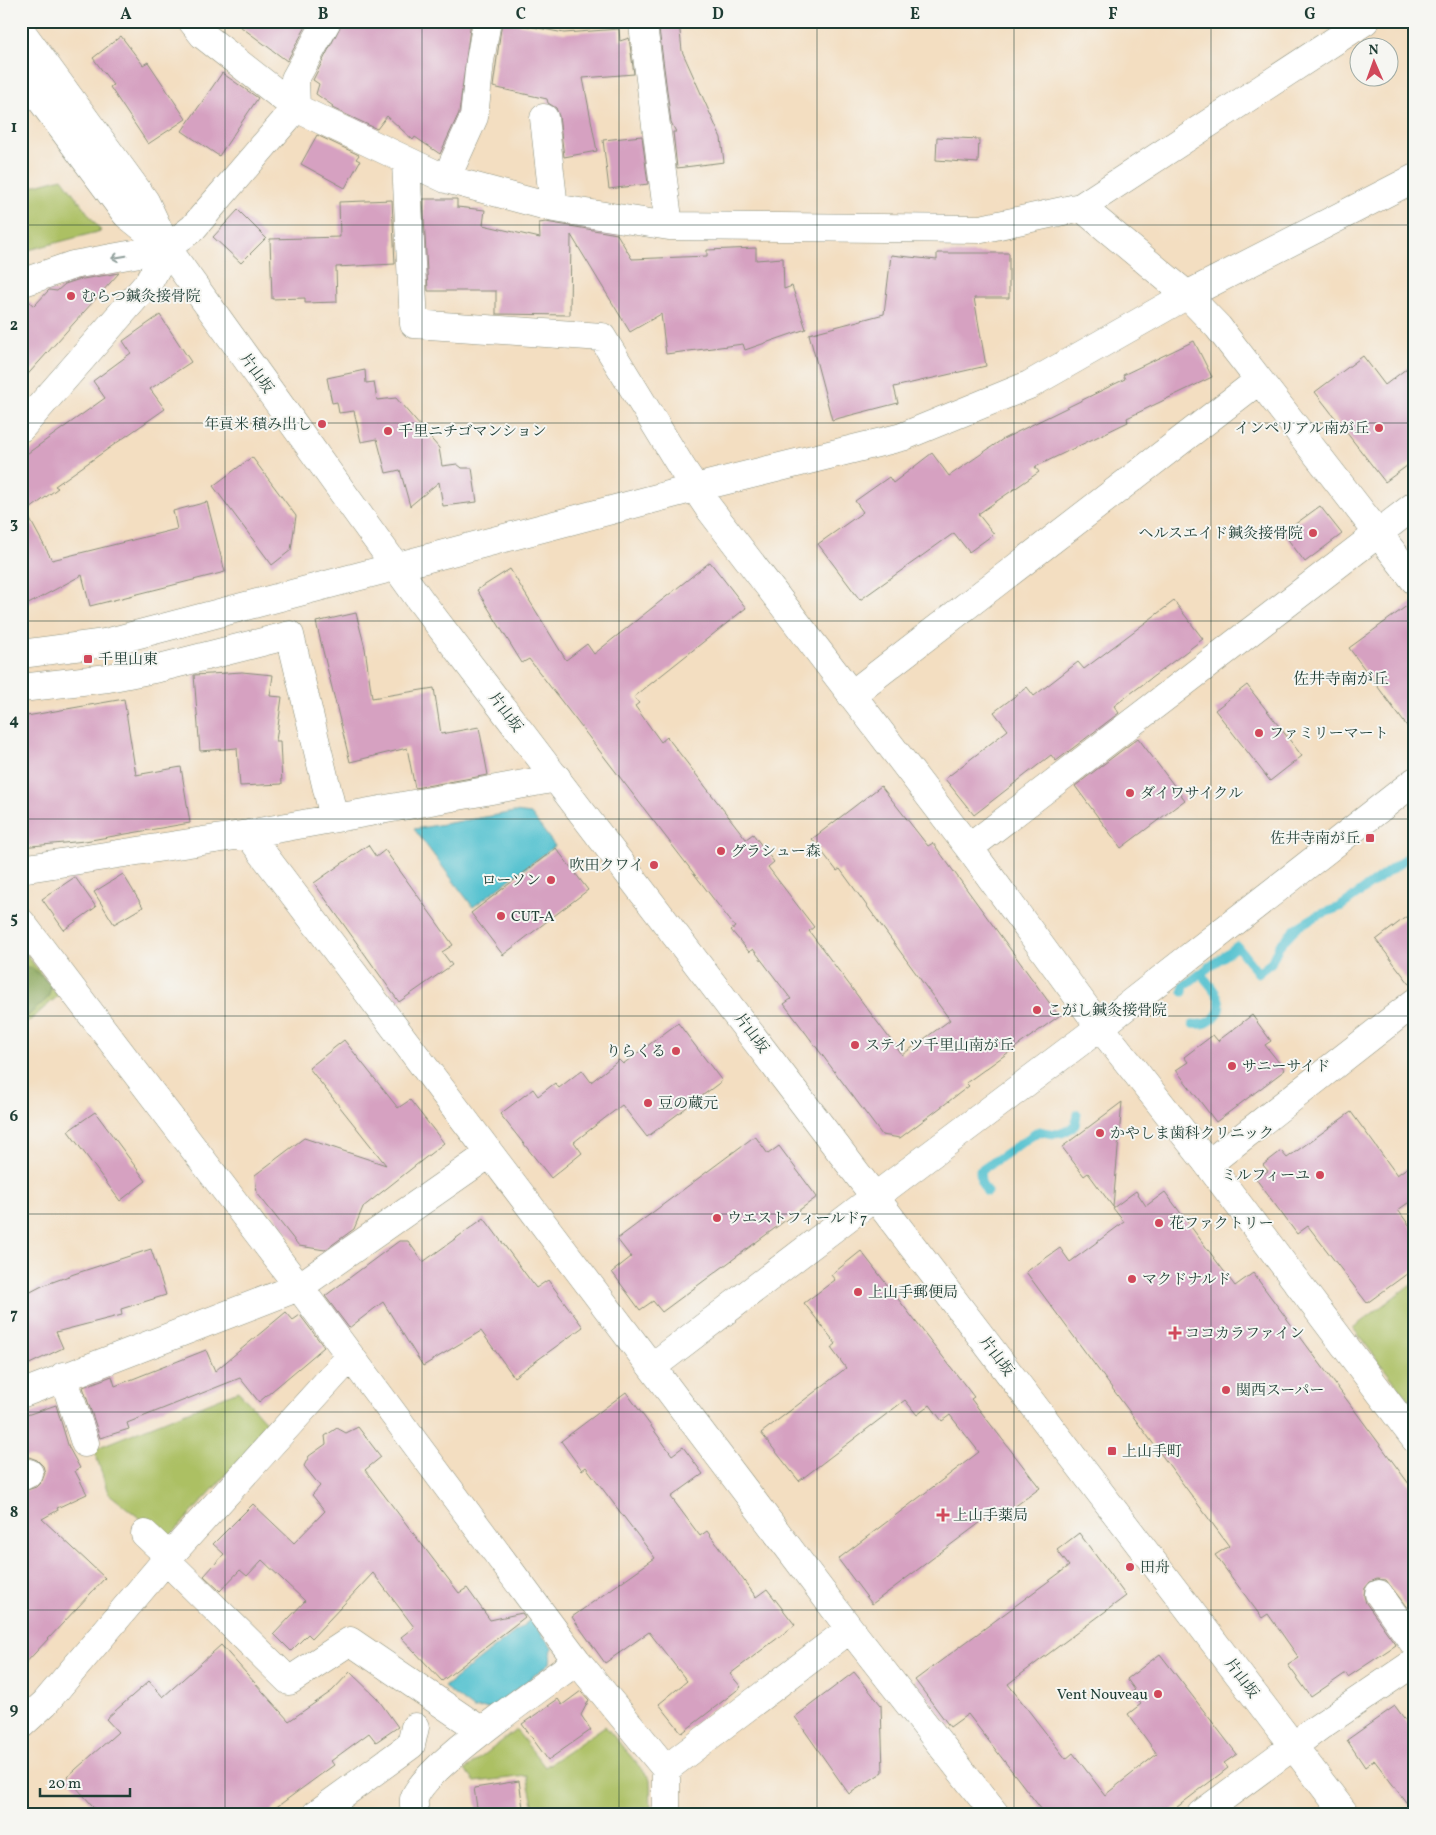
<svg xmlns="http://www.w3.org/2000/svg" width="1436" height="1835" font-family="Vollkorn,'Noto Serif JP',serif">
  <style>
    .green { fill: #acc064; stroke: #667e4c }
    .forest { fill: #89a65a; stroke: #547247 }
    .water { fill: #56c2d0; stroke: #3a8082 }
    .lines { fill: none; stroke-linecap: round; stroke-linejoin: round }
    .stream { stroke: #56c2d0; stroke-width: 9 }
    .building { fill: #d6a1c1 }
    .street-casing { stroke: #898e7a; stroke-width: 29 }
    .secondary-casing { stroke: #898e7a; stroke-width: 29 }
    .street { stroke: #fff; stroke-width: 28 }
    .secondary { stroke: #fff; stroke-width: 28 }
    .oneway { stroke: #8f9e9a }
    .grid { fill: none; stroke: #1f3d34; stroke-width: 1; stroke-opacity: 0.55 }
    .poi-dot { fill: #d1495b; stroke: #f6f6f2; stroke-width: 2 }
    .labels { text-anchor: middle; stroke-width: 4; stroke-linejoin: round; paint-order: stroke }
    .poi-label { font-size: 15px; fill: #1f3d34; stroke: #f6f6f2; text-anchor: start }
    .street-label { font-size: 15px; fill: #1f3d34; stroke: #f6f6f2 }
    .neighbourhood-label { font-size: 16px; fill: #1f3d34; stroke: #f6f6f2 }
    .neatline { fill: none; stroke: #1f3d34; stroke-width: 2 }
    .grid-label { font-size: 16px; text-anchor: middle; font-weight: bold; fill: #1f3d34 }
  </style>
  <rect width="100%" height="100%" fill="#f6f6f2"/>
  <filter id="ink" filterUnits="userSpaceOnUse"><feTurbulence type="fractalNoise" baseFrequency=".02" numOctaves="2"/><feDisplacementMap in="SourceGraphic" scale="10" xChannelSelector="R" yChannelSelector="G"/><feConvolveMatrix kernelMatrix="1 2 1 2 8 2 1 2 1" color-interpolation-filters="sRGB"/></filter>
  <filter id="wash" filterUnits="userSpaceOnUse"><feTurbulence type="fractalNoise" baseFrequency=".0096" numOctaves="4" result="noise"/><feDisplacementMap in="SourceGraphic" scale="20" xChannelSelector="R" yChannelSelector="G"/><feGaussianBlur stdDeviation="1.12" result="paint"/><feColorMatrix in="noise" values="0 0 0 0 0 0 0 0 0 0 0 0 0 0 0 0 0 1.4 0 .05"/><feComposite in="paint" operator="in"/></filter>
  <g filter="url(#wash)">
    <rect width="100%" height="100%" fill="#f3dec1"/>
    <path class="green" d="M62,178L101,231L21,252V189Z
      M21,947L58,996L21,1028Z
      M1415,1281V1405L1413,1406L1353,1328Z
      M238,1391L270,1426L167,1540L108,1493L94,1449Z
      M605,1726L650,1779L651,1814H535L527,1776L475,1782L465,1770L516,1730L545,1767Z"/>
    <path class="forest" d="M21,967L32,968L51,985L49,997L21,1022Z"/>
    <path class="water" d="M515,812L531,814L555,846L473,907L414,829Z
      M530,1620L552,1647L550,1663L493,1708L473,1709L444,1687Z"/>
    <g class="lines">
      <path class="stream" d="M1183,992L1184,986L1237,946L1258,973L1271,963L1279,946L1296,928L1316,916L1340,907L1415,852
        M1193,1024C1207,1026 1223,1017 1219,1000C1217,991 1206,981 1201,974
        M987,1192L981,1182L980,1171L1039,1131C1056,1135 1062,1136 1075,1125L1077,1114"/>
    </g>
    <g id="blocks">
      <path class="building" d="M233,21H309L287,61Z
        M343,21H471L459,113L440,154L415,137L413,140L387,116L377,129L332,108L333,106L316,94L319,84L313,80Z
        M502,21L564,33L619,29L620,41L629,38L634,74L583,78L597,151L564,157L559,116L556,108L548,103L547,99L493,87Z
        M679,22L682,51L721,138L724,162L677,168L673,132H676L671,122L659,29Z
        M121,36L143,65L148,62L186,119L148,144L110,87L113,85L93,58Z
        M222,73L258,98L219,156L182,131Z
        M317,135L359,155L356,159L360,161L345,188L301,164Z
        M642,136L648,184L609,189L603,140Z
        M937,137L979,139L978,163L936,160Z
        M423,199H457V207L485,210L483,225L540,238L539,223L546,222L617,234L632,259L707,256V250L756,248V260L783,258L784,289L792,286L806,329L745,350L743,344L666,354L661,314L630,332L571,235L570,315L496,314V291H428Z
        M392,200L395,264L336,267L337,302L305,303V298L272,299L270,239L340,237L339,202Z
        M238,210L266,238L241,263L213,237Z
        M937,253H1009V298H974L986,366L894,387L898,403L832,420L809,334L884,314L891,255L937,260Z
        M119,273L21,382V298H25L34,306L49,290L57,291L65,284L77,280Z
        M160,315L191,362L150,389L165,409L55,486L58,488L26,512L52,560L177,529L173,511L207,502L225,572L90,606L82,575L21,608V458L105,398L93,381L131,353L123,341Z
        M1194,341L1212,377L1127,418L1128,422L1035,467L1039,472L978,514L994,534L969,552L954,533L860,600L818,544L863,512L855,501L889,477L893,483L932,453L949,476L1003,439L1125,379L1123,375Z
        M1363,356L1385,385L1415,362V460L1385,482L1315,392Z
        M365,370L366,383L374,382L377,400L396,398L439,448L442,466L457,464L462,468H472L477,502L443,506L439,482L410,506L400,470L386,473L377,439L361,442L354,411L339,413L337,402L332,403L327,378Z
        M252,457L296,516L291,550L272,565L213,486Z
        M1320,506L1342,534L1305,562L1283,533Z
        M710,562L746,608L634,697L639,703L635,706L661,742L667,737L746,839L753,834L774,862L768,867L814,927L809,931L902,1055L950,1020L840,869L837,871L812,839L881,786L928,846L933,843L1059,1016L966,1083L969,1086L900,1138L882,1135L784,1004L791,999L753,949L749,952L731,930L735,927L529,659L522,663L477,590L510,569L566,660L587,644L594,654Z
        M1415,600V737L1349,648Z
        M1174,601L1203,639L1114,706L1119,713L1056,761L1051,755L974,815L945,779L1008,730L994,712L1027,687L1034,696L1078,662L1084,669Z
        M356,613L365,648L372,698L434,688L441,734L479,727L488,775L415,788L407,748L350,762L316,622Z
        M242,672L273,675L270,696L282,697L276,741H280L282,784L240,786L237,748L200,751L194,675Z
        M1247,685L1302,756L1270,781L1215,710Z
        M124,699L136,775L181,767L190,823L85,841L21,847V717Z
        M1138,738L1185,800L1121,848L1075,786Z
        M368,845L376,857L385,850L453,945L442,952L452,965L399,1002L314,883Z
        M556,848L588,890L503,955L471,913Z
        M123,874L143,907L114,924L94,892Z
        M75,877L96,907L64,930L42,899Z
        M1415,910V987H1412L1376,940Z
        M1252,1015L1271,1041L1265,1045L1285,1070L1216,1122L1176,1070L1188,1062L1184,1057L1213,1035L1218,1041Z
        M678,1023L722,1081L647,1137L622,1105L574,1142L582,1153L551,1178L500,1114L533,1089L538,1096L555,1083L559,1088L582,1070L591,1082L619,1060L623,1064Z
        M344,1040L398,1108L410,1100L444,1143L363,1207L354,1229L325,1250L299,1246L257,1193L255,1175L304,1138L386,1165L309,1068Z
        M1122,1102L1113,1207L1088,1173L1084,1176L1062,1147Z
        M95,1112L146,1181L120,1201L68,1131Z
        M1351,1112L1397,1175L1415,1162V1198L1398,1210L1415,1233V1268L1367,1303L1308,1226L1297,1234L1256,1179L1268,1171L1263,1165L1281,1151L1287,1158Z
        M755,1136L768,1154L779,1146L817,1197L662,1312L653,1301L640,1310L612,1272L631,1257L617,1239Z
        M1136,1191L1146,1206L1165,1192L1235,1286L1253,1273L1415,1492V1618L1386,1580L1377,1579L1370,1582L1365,1588L1364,1596L1366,1603L1396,1645L1348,1677L1346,1673L1311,1697L1288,1665L1299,1658L1268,1614L1262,1618L1215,1555L1229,1546L1026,1272L1060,1248L1070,1262L1124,1222L1113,1208Z
        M484,1218L536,1288L548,1280L583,1327L514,1377L481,1331L423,1366L383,1302L349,1328L325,1296L399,1241H408L423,1262Z
        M151,1249L166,1295L121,1309L122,1315L56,1332L63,1348L21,1368V1297L42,1286L74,1274Z
        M861,1251L974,1397L971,1399L1040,1488L1002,1516L997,1510L872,1604L838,1559L979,1452L950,1415L942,1421L930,1405L917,1415L905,1400L799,1481L761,1433L846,1368L831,1348L836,1344L804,1303L835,1280L831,1275Z
        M286,1312L293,1320L300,1315L324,1347L259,1402L240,1378L127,1423L129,1429L100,1438L83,1387L112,1376L115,1386L206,1350L215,1371Z
        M626,1392L672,1455L683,1447L703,1474L671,1497L700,1536L707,1531L756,1597L767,1589L795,1625L730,1674L741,1687L682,1733L659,1704L687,1681L649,1632L605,1663L572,1617L655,1558L586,1467L582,1470L561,1441Z
        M56,1405L69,1448L80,1468L75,1471L87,1494L57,1508L58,1510L42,1519L105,1578L21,1668V1492L36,1487L42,1481L45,1473L43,1466L37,1460L29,1457L21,1459V1417Z
        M358,1427L381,1457L365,1470L459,1593L467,1588L490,1620L522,1613L525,1617L442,1681L401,1637L414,1627L373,1573L312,1638L308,1634L291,1651L274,1634L305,1601L262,1560L247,1576L240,1570L220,1591L204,1576L224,1554L213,1544L253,1504L294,1543L325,1511L312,1495L320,1486L304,1466L309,1456L326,1444L325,1436L337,1428L346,1433Z
        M1079,1533L1126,1596L1008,1684L1066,1759L1073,1753L1105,1795L1157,1754L1128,1714L1141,1704L1132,1692L1135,1690L1127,1679L1160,1654L1237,1754L1224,1763L1228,1768L1168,1814H1045L968,1714L950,1727L915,1680L1069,1566L1057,1550Z
        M221,1645L289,1721L332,1691L350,1672L377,1698L398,1727L376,1742L369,1733L331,1761L334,1765L267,1814H100L67,1777L118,1732L106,1719L149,1681L163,1697Z
        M854,1672L881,1705L883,1772L849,1794L795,1717Z
        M581,1691L589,1700L581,1715L591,1730L548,1760L522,1724L558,1699L562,1705Z
        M1395,1706L1415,1733V1814L1374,1760L1365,1767L1347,1740Z
        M519,1781L524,1814H478L474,1788Z"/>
    </g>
  </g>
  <g filter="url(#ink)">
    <use href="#blocks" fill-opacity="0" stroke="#898e7a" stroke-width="1"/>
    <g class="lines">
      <defs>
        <path id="street" d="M192,21L203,35L296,108L446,179L554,208L669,226L981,229L1081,207L1365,21
          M643,25L669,226
          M21,31L145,201L167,248
          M21,73L126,214L162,243
          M296,108L295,79L327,21
          M544,118L554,208
          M406,162L414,324L602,337L682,468L708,507L969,848L1100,1027
          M446,179L474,117L480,61L487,21
          M1081,207L1187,295L1218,327L1415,581
          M21,283L73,265L167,248
          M21,688L108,678L159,668L290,635L334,818
          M851,695L1258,381
          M248,834L850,1629L995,1814
          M969,848L1415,505
          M21,869L248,834L557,778
          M21,922L299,1287L577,1661L666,1769V1814
          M1208,1164L1415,1002
          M652,1367L876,1196
          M63,1376L85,1443
          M21,1394L299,1287L489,1154
          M21,1477L29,1473
          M145,1534L160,1548L166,1560L289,1681L350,1641L482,1731
          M1379,1594L1415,1645
          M21,1725L45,1703L166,1560L350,1357
          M666,1769L850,1629
          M316,1814L411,1745L415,1727
          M415,1814C415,1809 413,1803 414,1799C423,1767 546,1684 577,1661
          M1201,1814L1319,1727L1415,1662"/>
        <path id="secondary" d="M167,248L420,600L1345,1814
          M21,428L149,282L167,248L193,228L296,108
          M21,654L105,643L695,488L902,437L1029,385L1187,295L1415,178
          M1100,1027L1208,1164L1415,1439
          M876,1196L1100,1027L1415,781"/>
      </defs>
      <use href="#street" class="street-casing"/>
      <use href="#secondary" class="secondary-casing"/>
      <use href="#street" class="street"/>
      <use href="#secondary" class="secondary"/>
    </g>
    <defs><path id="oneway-shaft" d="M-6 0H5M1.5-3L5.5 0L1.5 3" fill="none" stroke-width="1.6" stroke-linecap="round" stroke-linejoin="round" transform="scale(1.25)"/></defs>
    <use class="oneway" href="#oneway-shaft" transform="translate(119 257) rotate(170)"/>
  </g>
  <path class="grid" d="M225,21V1814M422,21V1814M619,21V1814M817,21V1814M1014,21V1814M1211,21V1814M21,225H1415M21,423H1415M21,621H1415M21,819H1415M21,1016H1415M21,1214H1415M21,1412H1415M21,1610H1415"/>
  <g class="poi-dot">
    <circle cx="71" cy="296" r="5"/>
    <circle cx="322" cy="424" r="5"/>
    <circle cx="1379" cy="428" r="5"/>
    <circle cx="388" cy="431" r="5"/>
    <circle cx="1313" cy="533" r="5"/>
    <rect x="83" y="654" width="10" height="10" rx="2.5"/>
    <circle cx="1259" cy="733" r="5"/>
    <circle cx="1130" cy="793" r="5"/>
    <rect x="1365" y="833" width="10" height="10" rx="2.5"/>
    <circle cx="721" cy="851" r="5"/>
    <circle cx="654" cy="865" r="5"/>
    <circle cx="551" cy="880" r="5"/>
    <circle cx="501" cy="916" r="5"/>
    <circle cx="1037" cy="1010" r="5"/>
    <circle cx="855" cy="1045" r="5"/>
    <circle cx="676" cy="1051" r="5"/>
    <circle cx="1232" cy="1066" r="5"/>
    <circle cx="648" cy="1103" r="5"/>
    <circle cx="1100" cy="1133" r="5"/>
    <circle cx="1320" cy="1175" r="5"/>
    <circle cx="717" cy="1218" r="5"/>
    <circle cx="1159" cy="1223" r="5"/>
    <circle cx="1132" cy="1279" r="5"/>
    <circle cx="858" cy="1292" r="5"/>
    <path d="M1172.5 1325.5h5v5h5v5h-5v5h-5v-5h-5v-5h5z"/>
    <circle cx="1226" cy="1390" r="5"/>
    <rect x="1107" y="1446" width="10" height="10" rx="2.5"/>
    <path d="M940.5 1507.5h5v5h5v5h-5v5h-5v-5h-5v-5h5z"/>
    <circle cx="1130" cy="1567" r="5"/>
    <circle cx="1158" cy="1694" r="5"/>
  </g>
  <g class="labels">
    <g class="poi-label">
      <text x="81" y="301">むらつ鍼灸接骨院</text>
      <text x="312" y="429" text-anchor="end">年貢米 積み出し</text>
      <text x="1369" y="433" text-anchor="end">インペリアル南が丘</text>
      <text x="398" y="436">千里ニチゴマンション</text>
      <text x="1303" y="538" text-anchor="end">ヘルスエイド鍼灸接骨院</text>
      <text x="98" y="664">千里山東</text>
      <text x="1269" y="738">ファミリーマート</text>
      <text x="1140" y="798">ダイワサイクル</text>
      <text x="1360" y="843" text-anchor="end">佐井寺南が丘</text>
      <text x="731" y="856">グラシュー森</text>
      <text x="644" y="870" text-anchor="end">吹田クワイ</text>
      <text x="541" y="885" text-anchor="end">ローソン</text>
      <text x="511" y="921">CUT-A</text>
      <text x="1047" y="1015">こがし鍼灸接骨院</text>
      <text x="865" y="1050">ステイツ千里山南が丘</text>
      <text x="666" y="1056" text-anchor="end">りらくる</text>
      <text x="1242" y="1071">サニーサイド</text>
      <text x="658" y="1108">豆の蔵元</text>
      <text x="1110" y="1138">かやしま歯科クリニック</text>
      <text x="1310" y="1180" text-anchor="end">ミルフィーユ</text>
      <text x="727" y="1223">ウエストフィールド7</text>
      <text x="1169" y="1228">花ファクトリー</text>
      <text x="1142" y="1284">マクドナルド</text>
      <text x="868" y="1297">上山手郵便局</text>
      <text x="1185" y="1338">ココカラファイン</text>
      <text x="1236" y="1395">関西スーパー</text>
      <text x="1122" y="1456">上山手町</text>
      <text x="953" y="1520">上山手薬局</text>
      <text x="1140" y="1572">田舟</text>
      <text x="1148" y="1699" text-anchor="end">Vent Nouveau</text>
    </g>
    <g class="street-label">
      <text transform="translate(257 373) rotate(54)" y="5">片山坂</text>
      <text transform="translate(506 712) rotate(53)" y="5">片山坂</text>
      <text transform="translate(752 1033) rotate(53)" y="5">片山坂</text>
      <text transform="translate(997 1356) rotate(53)" y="5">片山坂</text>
      <text transform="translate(1242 1678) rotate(53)" y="5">片山坂</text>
    </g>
    <g class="neighbourhood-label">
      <text x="1341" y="684">佐井寺南が丘</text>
    </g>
  </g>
  <rect width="1436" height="1835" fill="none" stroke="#f6f6f2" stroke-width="55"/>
  <g transform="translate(1374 62) rotate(358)"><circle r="24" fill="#f6f6f2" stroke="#a0aca6"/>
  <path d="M0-4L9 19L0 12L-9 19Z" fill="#d1495b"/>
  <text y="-8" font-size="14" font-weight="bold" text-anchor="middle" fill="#1f3d34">N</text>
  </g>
  <path d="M40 1788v8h90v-8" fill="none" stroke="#1f3d34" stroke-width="2.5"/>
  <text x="48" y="1788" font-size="15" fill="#1f3d34" stroke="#f6f6f2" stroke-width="4" paint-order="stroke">20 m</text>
  <rect x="28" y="28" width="1380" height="1780" class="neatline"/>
  <g class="grid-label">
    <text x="126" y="19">A</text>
    <text x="323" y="19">B</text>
    <text x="521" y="19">C</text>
    <text x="718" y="19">D</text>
    <text x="915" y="19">E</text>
    <text x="1113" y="19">F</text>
    <text x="1310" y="19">G</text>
    <text x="14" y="132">1</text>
    <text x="14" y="330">2</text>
    <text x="14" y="528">3</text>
    <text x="14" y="725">4</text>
    <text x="14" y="923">5</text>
    <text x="14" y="1121">6</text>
    <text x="14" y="1319">7</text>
    <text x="14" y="1517">8</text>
    <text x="14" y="1714">9</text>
  </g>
</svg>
